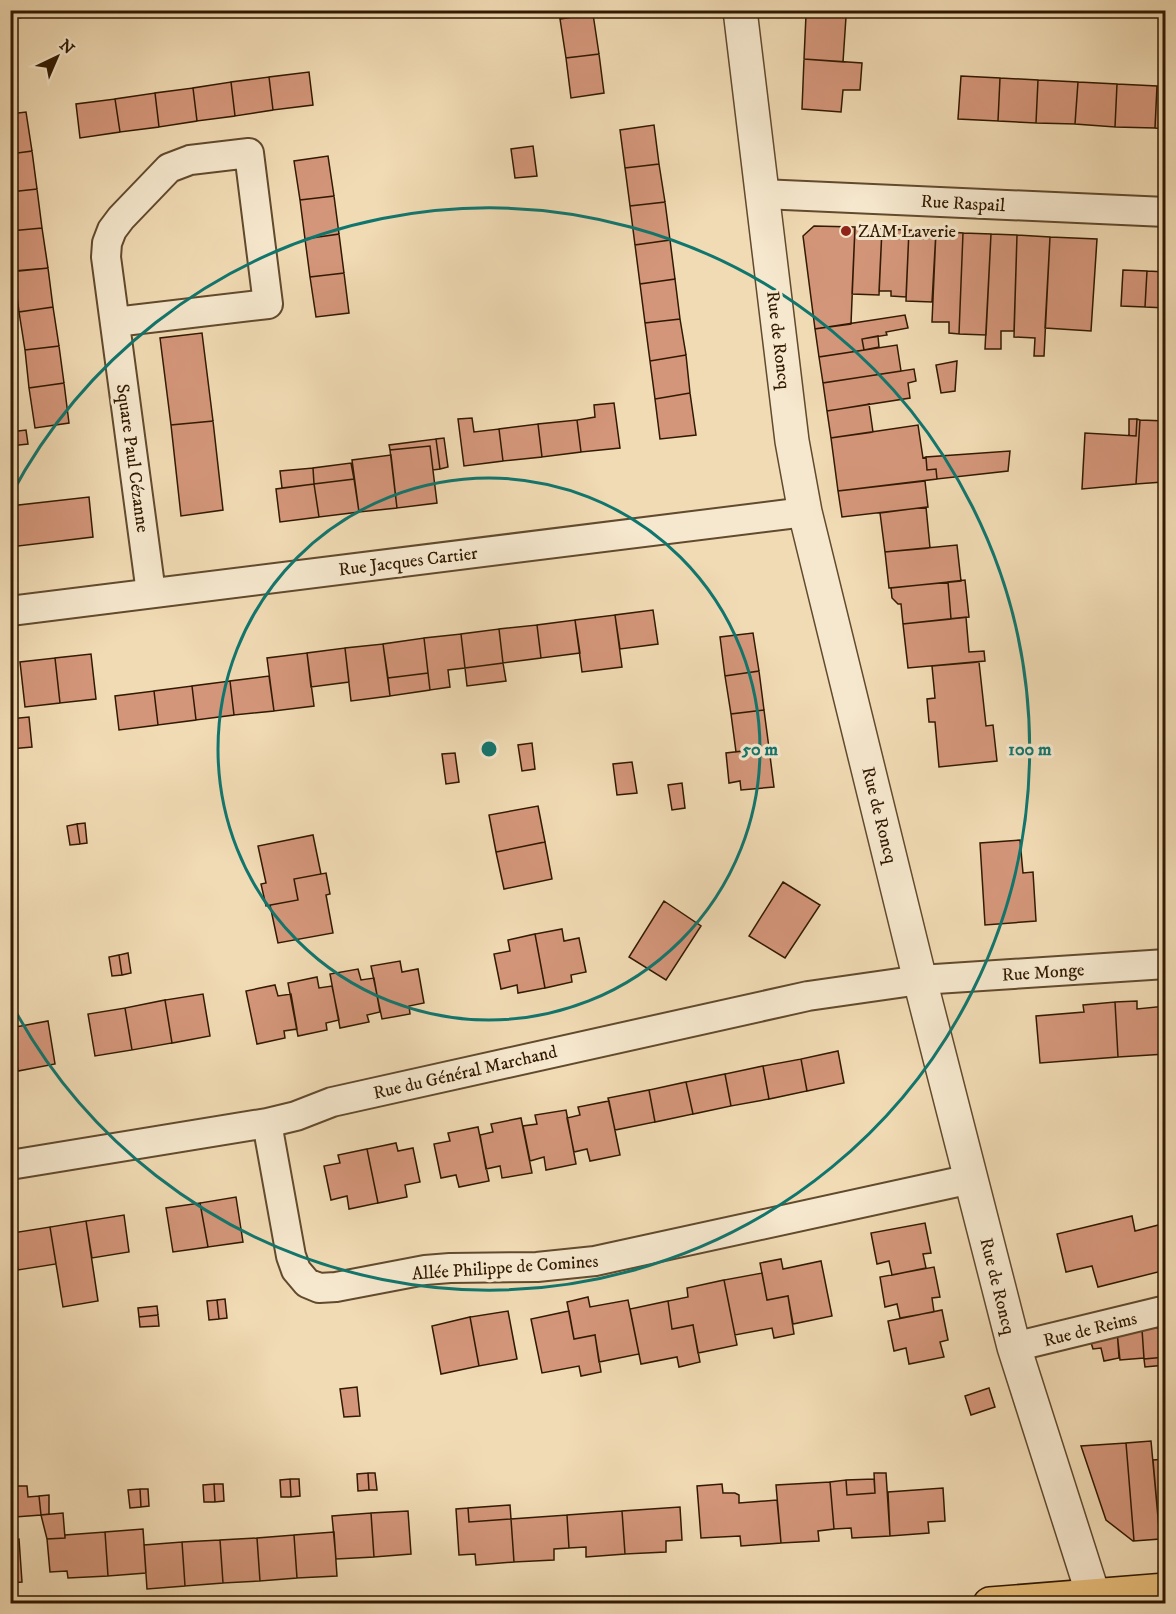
<svg xmlns="http://www.w3.org/2000/svg" width="1176" height="1614" font-family="'IM FELL DW Pica',serif">
  <style>
    .green { fill: #b4c191; stroke: #726d48; stroke-width: 1.5 }
    .building { fill: #d4967a; stroke: #311900; stroke-width: 1.5 }
    .lines { fill: none; stroke-linecap: round; stroke-linejoin: round }
    .minor-casing { stroke: #614a2d; stroke-width: 32 }
    .tertiary-casing { stroke: #614a2d; stroke-width: 36 }
    .primary-casing { stroke: #311900; stroke-width: 36 }
    .minor { stroke: #f6e8ce; stroke-width: 28 }
    .tertiary { stroke: #f6e8ce; stroke-width: 33 }
    .primary { stroke: #e8be7a; stroke-width: 33 }
    .ring { fill: none; stroke: #0f766e; stroke-width: 3 }
    .poi-dot { fill: #8f2418; stroke: #f6e8ce; stroke-width: 2 }
    .labels { text-anchor: middle; stroke-width: 6; stroke-linejoin: round; paint-order: stroke }
    .street-label { font-size: 18px; fill: #311900; stroke: #f6e8ce }
    .poi-label { font-size: 18px; fill: #311900; stroke: #f6e8ce; text-anchor: start }
    .centre { fill: #0f766e; stroke: #f6e8ce; stroke-width: 3 }
    .ring-label { font-size: 18px; text-anchor: middle; font-weight: bold; fill: #0f766e; stroke: #f6e8ce; stroke-width: 6; stroke-linejoin: round; paint-order: stroke }
  </style>
  <rect width="100%" height="100%" fill="#f1dbb4"/>
  <filter id="stains"><feTurbulence type="fractalNoise" baseFrequency=".00333" numOctaves="4"/><feColorMatrix values="0 0 0 0 .2 0 0 0 0 .09 0 0 0 0 .02 0 0 0 .5 -.17"/></filter>
  <radialGradient id="worn" r=".72"><stop offset=".6" stop-color="#630" stop-opacity="0"/><stop offset="1" stop-color="#630" stop-opacity=".3"/></radialGradient>
  <path class="green" d="M11,10H61V11L11,19Z"/>
  <path class="building" d="M559,10H593V14L560,19Z
    M806,10H846V17L806,15Z
    M593,14L599,54L566,58L560,19Z
    M806,15L846,17L843,62L804,59Z
    M599,54L604,93L571,98L566,58Z
    M804,59L862,63L860,90H843L841,112L802,109Z
    M309,72L313,105L273,110L269,77Z
    M961,76L1000,78L998,121L958,119Z
    M269,77L273,110L235,116L231,82Z
    M1000,78L1038,80L1036,123L998,121Z
    M1038,80L1078,82L1075,124L1036,123Z
    M231,82L235,116L197,121L193,88Z
    M1078,82L1117,84L1115,127L1075,124Z
    M1117,84L1157,86L1155,128L1115,127Z
    M1157,86H1166V129L1155,128Z
    M193,88L197,121L159,127L155,93Z
    M155,93L159,127L120,132L115,99Z
    M115,99L120,132L80,138L76,104Z
    M26,112L32,151L10,154V114Z
    M654,125L659,164L625,168L620,130Z
    M533,146L537,176L515,178L511,149Z
    M32,151L37,189L10,192V154Z
    M328,156L334,196L300,200L294,161Z
    M659,164L665,202L630,206L625,168Z
    M37,189L42,228L10,231V192Z
    M334,196L339,234L305,239L300,200Z
    M665,202L670,240L635,245L630,206Z
    M814,226L855,227L851,324L815,329L803,236Z
    M855,227L882,229L879,295L852,294Z
    M42,228L48,268L10,272V231Z
    M882,229L909,230L906,297L891,296V291H879Z
    M909,230L936,231L932,302L906,301Z
    M936,231L963,233L959,334L949,333V322H932Z
    M963,233L991,234L986,335L959,334Z
    M339,234L344,273L310,277L305,239Z
    M991,234L1017,235L1014,331H1001V349H985Z
    M1017,235L1050,237L1044,356H1034L1035,338L1014,337Z
    M1050,237L1097,239L1091,331L1045,328Z
    M670,240L675,279L640,284L635,245Z
    M48,268L53,307L19,312L14,271Z
    M1123,270L1147,271L1145,307L1121,306Z
    M1147,271L1166,272V308L1145,307Z
    M344,273L349,313L316,317L310,277Z
    M675,279L680,319L645,323L640,284Z
    M53,307L59,346L25,350L19,312Z
    M905,315L908,328L886,332L887,335L862,339L864,350L819,357L815,329Z
    M680,319L686,355L650,361L645,323Z
    M202,333L213,421L171,425L160,338Z
    M878,336L879,347L864,350L862,339Z
    M897,345L901,371L823,383L819,357Z
    M59,346L64,383L29,388L25,350Z
    M686,355L690,393L655,399L650,361Z
    M957,361L955,391L941,393L936,365Z
    M914,369L916,381L908,383L910,398L827,411L823,383Z
    M64,383L69,423L35,428L29,388Z
    M690,393L696,435L660,439L655,399Z
    M614,403L620,448L581,452L577,420L595,417L594,405Z
    M869,404L873,432L831,438L827,411Z
    M472,418L474,432L499,429L503,461L464,466L458,419Z
    M1129,419H1137L1136,436H1129Z
    M1137,419L1140,420L1136,484L1082,489L1085,433L1136,436Z
    M577,420L581,452L542,457L538,424Z
    M1140,420L1166,421L1163,482L1136,484Z
    M213,421L223,510L181,516L171,425Z
    M538,424L542,457L503,461L499,429Z
    M918,425L923,458L926,457L927,470L936,469L937,479L838,491L831,438Z
    M26,430L28,444L10,446V432Z
    M444,438L448,467L440,469L436,439Z
    M436,439L440,469L433,470L430,446L390,450L389,445Z
    M1165,445H1166V473H1163Z
    M430,446L437,503L397,508L390,450Z
    M1010,451L1008,471L937,479L936,469L927,470L926,457Z
    M391,455L397,508L359,512L352,460Z
    M351,463L354,479L314,484L313,468Z
    M313,468L314,484L282,488L280,471Z
    M354,479L359,512L319,517L314,484Z
    M925,481L928,507L842,517L838,491Z
    M314,484L319,517L280,522L276,489Z
    M89,497L93,537L10,547V506Z
    M926,507L930,548L885,552L880,513Z
    M957,545L961,581L889,588L885,552Z
    M965,580L969,617L951,619L948,582Z
    M948,582L951,619L903,624L901,604H898L892,598L891,588Z
    M653,610L658,644L620,649L615,615Z
    M615,615L622,667L582,672L575,620Z
    M966,617L969,652L984,651L985,661L908,668L903,624Z
    M575,620L580,653L541,658L537,625Z
    M537,625L541,658L503,663L499,629Z
    M499,629L503,663L465,668L461,634Z
    M753,633L759,671L725,676L720,637Z
    M461,634L465,668L448,670L450,687L430,690L424,638Z
    M424,638L428,673L388,678L383,644Z
    M383,644L390,696L351,701L345,648Z
    M345,648L349,682L311,687L307,653Z
    M307,653L314,706L274,711L267,658Z
    M91,654L96,699L60,703L55,658Z
    M55,658L60,703L25,707L20,662Z
    M979,662L986,726L993,725L997,761L939,767L935,722H929L927,699L935,698L932,666Z
    M503,663L506,681L467,686L465,668Z
    M759,671L764,710L731,714L725,676Z
    M428,673L430,690L390,696L388,678Z
    M269,676L274,711L234,715L230,681Z
    M230,681L234,715L196,720L192,686Z
    M192,686L196,720L158,725L154,691Z
    M154,691L158,725L119,730L115,696Z
    M764,710L769,748L736,752L731,714Z
    M29,717L32,747L10,749V719Z
    M532,743L535,769L522,771L518,745Z
    M769,748L774,787L741,790L740,781L729,783L726,753Z
    M455,753L459,782L446,784L442,754Z
    M632,762L637,793L617,795L613,764Z
    M682,783L685,808L672,810L668,785Z
    M538,806L545,842L496,852L489,815Z
    M85,823L87,843L80,844L77,824Z
    M77,824L80,844L70,845L67,826Z
    M313,835L321,874L294,879L298,900L266,906L261,884L266,883L258,846Z
    M1020,840L1023,873L1033,872L1036,921L985,925L980,843Z
    M545,842L552,879L504,889L496,852Z
    M326,873L330,894L326,895L333,933L278,943L270,905L298,900L294,879Z
    M783,882L820,905L785,958L749,936Z
    M664,901L701,926L666,980L629,957Z
    M562,929L564,941L579,938L586,972L571,975L572,982L545,988L535,934Z
    M535,934L545,988L518,993L517,985L501,989L494,954L510,951L508,940Z
    M128,953L131,973L122,975L119,955Z
    M119,955L122,975L112,976L109,957Z
    M400,961L402,972L418,969L424,1003L409,1006L410,1014L382,1019L371,966Z
    M358,969L361,980L374,978L380,1012L367,1015L369,1022L340,1028L330,974Z
    M317,977L319,988L332,986L339,1020L326,1023L327,1030L298,1036L288,983Z
    M275,985L278,996L291,994L297,1029L284,1031L285,1038L257,1044L246,991Z
    M203,994L210,1036L172,1043L165,1000Z
    M165,1000L172,1043L132,1050L125,1008Z
    M1137,1001V1009L1166,1006V1054L1118,1057L1115,1002Z
    M1115,1002L1118,1057L1040,1063L1036,1016L1084,1012L1083,1005Z
    M125,1008L132,1050L95,1056L88,1014Z
    M48,1021L55,1064L18,1071L10,1028Z
    M10,1030L18,1071L10,1072Z
    M838,1051L844,1083L807,1091L801,1059Z
    M801,1059L807,1091L769,1099L763,1066Z
    M763,1066L769,1099L731,1106L725,1074Z
    M725,1074L731,1106L693,1114L686,1082Z
    M686,1082L693,1114L655,1122L649,1090Z
    M649,1090L655,1122L615,1130L608,1098Z
    M609,1101L620,1155L590,1161L587,1149L574,1152L567,1118L580,1115L578,1107Z
    M566,1110L576,1164L546,1170L544,1157L530,1161L523,1126L537,1124L535,1115Z
    M521,1118L532,1173L502,1178L500,1166L486,1169L480,1135L493,1132L491,1124Z
    M478,1127L489,1181L459,1187L456,1175L441,1178L434,1144L450,1141L448,1133Z
    M396,1143L398,1151L413,1148L420,1182L405,1185L407,1197L378,1203L367,1149Z
    M367,1149L378,1203L349,1209L347,1196L331,1200L324,1166L340,1163L338,1155Z
    M236,1197L243,1242L208,1247L200,1203Z
    M200,1203L208,1247L173,1252L166,1208Z
    M124,1215L129,1252L92,1258L86,1221Z
    M1132,1216L1135,1231L1166,1223V1270L1098,1287L1092,1266L1066,1272L1057,1234Z
    M86,1221L98,1301L63,1307L50,1227Z
    M925,1223L931,1253L923,1254L926,1268L892,1275L889,1261L877,1264L871,1233Z
    M50,1227L56,1264L18,1270L12,1233Z
    M10,1233H12L18,1270L10,1271Z
    M781,1259L783,1269L821,1261L832,1316L793,1324L788,1296L767,1300L760,1263Z
    M934,1267L940,1297L932,1298L934,1312L900,1318L897,1304L885,1307L880,1277Z
    M762,1273L767,1300L788,1296L794,1334L774,1338L772,1328L735,1335L724,1280Z
    M724,1280L737,1345L698,1353L693,1325L672,1329L668,1301L688,1297L687,1288Z
    M588,1297L590,1307L628,1300L639,1354L599,1362L595,1335L574,1339L567,1302Z
    M225,1299L227,1318L219,1319L217,1300Z
    M217,1300L219,1319L209,1320L207,1301Z
    M668,1301L672,1329L693,1325L700,1362L679,1367L677,1357L641,1364L630,1309Z
    M157,1306L158,1315L139,1317L138,1308Z
    M942,1310L948,1340L940,1342L944,1357L909,1364L906,1348L894,1351L888,1321Z
    M508,1311L517,1359L479,1366L470,1317Z
    M569,1311L574,1339L595,1335L601,1372L581,1376L579,1366L542,1373L531,1319Z
    M158,1315L159,1326L140,1327L139,1317Z
    M470,1317L479,1366L441,1374L432,1326Z
    M1166,1327V1357L1144,1359L1142,1329Z
    M1117,1329L1119,1358L1104,1361L1101,1348L1093,1349L1089,1336Z
    M1142,1330L1144,1358L1120,1360L1117,1332Z
    M1166,1357V1365L1145,1367L1144,1359Z
    M357,1387L360,1416L344,1417L340,1389Z
    M989,1388L995,1407L971,1415L965,1396Z
    M1151,1441L1160,1539L1134,1541L1126,1443Z
    M1126,1443L1134,1541H1133L1106,1520L1081,1446Z
    M1166,1459V1539H1160L1153,1460Z
    M368,1473H375L377,1490H369Z
    M368,1473L369,1490L358,1491L357,1474Z
    M874,1473H886L890,1536L852,1538L851,1528L834,1529L830,1482L846,1480L847,1495L875,1493Z
    M290,1479L291,1497H281L280,1480Z
    M290,1479H299L300,1496L291,1497Z
    M874,1479L875,1493L847,1495L846,1480Z
    M830,1482L834,1529L818,1531L819,1541L781,1543L776,1485Z
    M214,1484L215,1502H204L203,1485Z
    M214,1484H223L224,1501L215,1502Z
    M722,1484L723,1493H735L739,1495V1503L777,1500L781,1543L741,1546L740,1536L701,1538L697,1486Z
    M13,1486H27L28,1497L39,1496L41,1515L15,1517Z
    M943,1488L945,1521L928,1522L929,1533L890,1536L888,1492Z
    M140,1489L141,1507L130,1508L128,1490Z
    M140,1489H148L149,1506L141,1507Z
    M49,1495V1514L41,1515L39,1496Z
    M510,1505L511,1519L469,1522L468,1508Z
    M680,1507L682,1540L666,1541V1552L625,1554L622,1511Z
    M468,1508L469,1522L511,1519L514,1562L476,1565L475,1554L459,1555L456,1509Z
    M408,1511L411,1554L374,1557L371,1513Z
    M622,1511L625,1554L586,1557V1547L569,1548L567,1515Z
    M63,1513L65,1538L47,1539L41,1515Z
    M371,1513L374,1557L336,1559L332,1516Z
    M567,1515L569,1548L554,1549V1560L514,1562L511,1519Z
    M143,1529L146,1573L108,1576L105,1532Z
    M105,1532L108,1576L68,1578L67,1571L50,1572L47,1539L65,1538V1535Z
    M334,1532L337,1576L297,1578L294,1535Z
    M294,1535L297,1578L260,1581L257,1538Z
    M257,1538L260,1581L223,1583L220,1540Z
    M19,1539L22,1582L10,1583V1540Z
    M220,1540L223,1583L185,1586L182,1542Z
    M182,1542L185,1586L147,1589L144,1545Z"/>
  <g class="lines">
    <defs>
      <path id="minor" d="M761,194L1166,212
        M115,322L268,304L249,153L190,160L169,168L121,218L112,230L107,243L106,257L151,593
        M10,611L805,512
        M267,1123L291,1256L296,1270L307,1283L319,1288L336,1287L425,1270L450,1268L537,1267L595,1261L971,1179
        M10,1165L267,1123L296,1116L332,1102L808,996L920,980L1166,964
        M1014,1347L1166,1310"/>
      <path id="tertiary" d="M740,10L792,441L805,512L920,980L1014,1347L1096,1604"/>
      <path id="primary" d="M990,1604L1166,1590"/>
    </defs>
    <use href="#minor" class="minor-casing"/>
    <use href="#tertiary" class="tertiary-casing"/>
    <use href="#primary" class="primary-casing"/>
    <use href="#minor" class="minor"/>
    <use href="#tertiary" class="tertiary"/>
    <use href="#primary" class="primary"/>
  </g>
  <g class="ring">
    <circle cx="489" cy="749" r="271"/>
    <path d="M11 495A541 541 0 1 1 11 1003"/>
  </g>
  <circle class="poi-dot" cx="846" cy="231" r="6"/>
  <g class="labels">
    <g class="street-label">
      <text transform="translate(963 203) rotate(3)" y="6">Rue Raspail</text>
      <text transform="translate(779 340) rotate(83)" y="6">Rue de Roncq</text>
      <text transform="translate(133 458) rotate(82)" y="6">Square Paul Cézanne</text>
      <text transform="translate(408 561) rotate(-7)" y="6">Rue Jacques Cartier</text>
      <text transform="translate(880 815) rotate(76)" y="6">Rue de Roncq</text>
      <text transform="translate(1043 972) rotate(-4)" y="6">Rue Monge</text>
      <text transform="translate(465 1072) rotate(-13)" y="6">Rue du Général Marchand</text>
      <text transform="translate(505 1267) rotate(-4)" y="6">Allée Philippe de Comines</text>
      <text transform="translate(998 1286) rotate(76)" y="6">Rue de Roncq</text>
      <text transform="translate(1090 1329) rotate(-14)" y="6">Rue de Reims</text>
    </g>
    <g class="poi-label">
      <text x="858" y="237">ZAM Laverie</text>
    </g>
  </g>
  <circle cx="489" cy="749" r="9" class="centre"/>
  <g class="ring-label">
    <text x="760" y="755">50 m</text>
    <text x="1030" y="755">100 m</text>
  </g>
  <rect width="1176" height="1614" fill="none" stroke="#f1dbb4" stroke-width="36"/>
  <rect x="12" y="12" width="1152" height="1590" fill="none" stroke="#311900" stroke-width="3"/>
  <rect x="18" y="18" width="1140" height="1578" fill="none" stroke="#311900" stroke-width="1.5"/>
  <g transform="translate(57 57) rotate(44)" stroke="#f6e8ce" stroke-width="4.5" paint-order="stroke">
  <path d="M0-4.5L10 22L0 15L-10 22Z" fill="#311900"/>
  <text y="-9" font-size="16" font-weight="bold" text-anchor="middle" fill="#311900">N</text>
  </g>
  <rect width="100%" height="100%" filter="url(#stains)"/>
  <rect width="100%" height="100%" fill="url(#worn)"/>
</svg>
